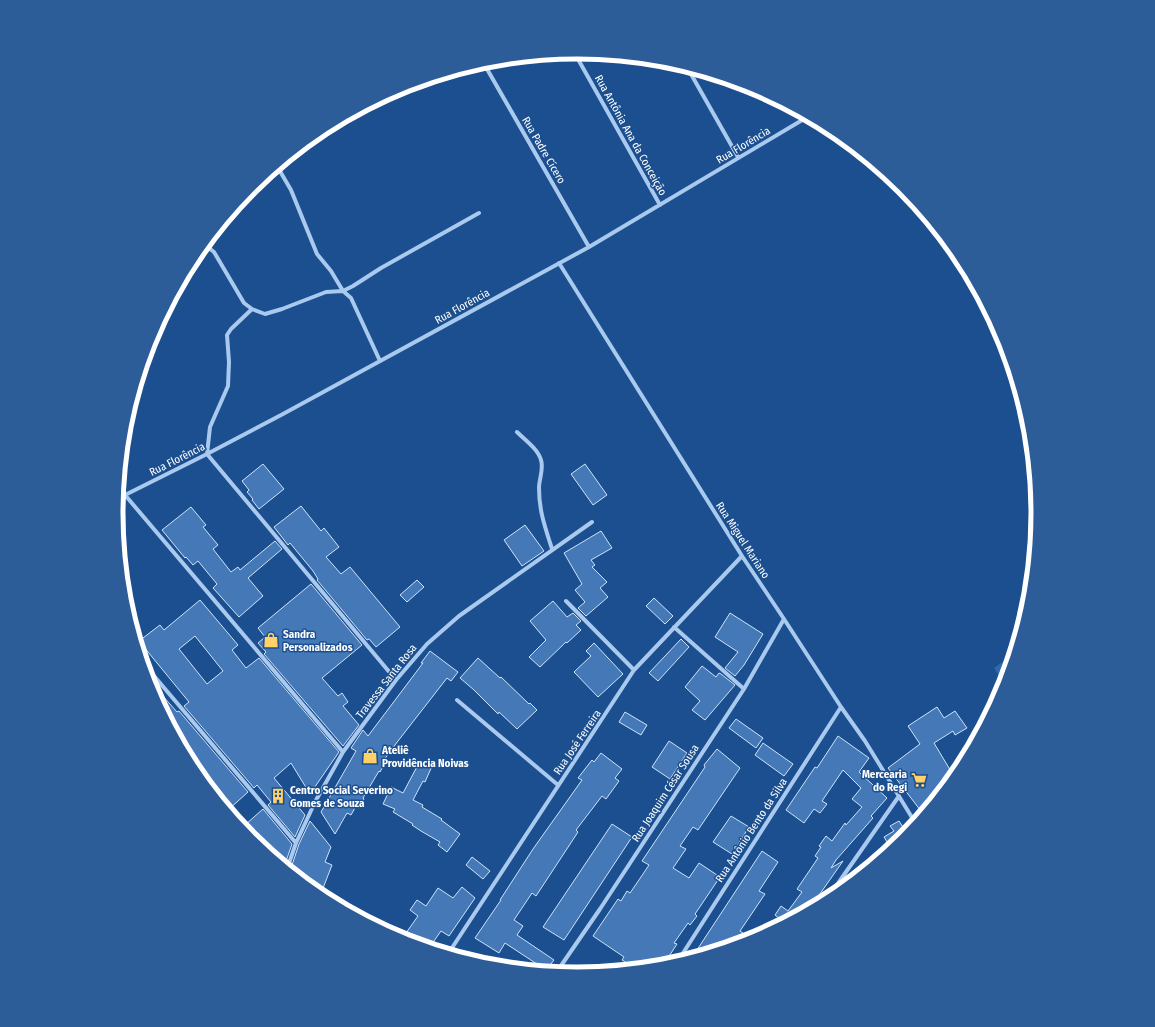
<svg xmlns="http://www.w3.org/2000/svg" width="1155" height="1027" font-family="'Fira Sans Condensed',sans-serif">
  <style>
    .green { fill: #2e69ad }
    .building { fill: #4478b7; stroke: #cfe3fa; fill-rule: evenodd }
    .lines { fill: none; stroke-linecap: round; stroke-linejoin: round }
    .minor { stroke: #a9c9ee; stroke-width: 4 }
    .labels { text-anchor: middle; stroke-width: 3; stroke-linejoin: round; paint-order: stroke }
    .street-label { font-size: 11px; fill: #fff; stroke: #1b4f8f }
    .poi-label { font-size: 11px; font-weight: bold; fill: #fff; stroke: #1b4f8f; text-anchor: start }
    .rim { fill: none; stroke: #fff; stroke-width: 5 }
  </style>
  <rect width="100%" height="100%" fill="#1b4f8f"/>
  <path class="green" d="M1015,653L1005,685L994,668Z"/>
  <path class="building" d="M263,464L284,489L259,509L252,500L253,499L247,492L249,490L242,481Z
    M585,464L607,495L593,505L571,474Z
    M301,506L321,531L324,528L339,547L326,557L341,574L350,567L400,627L376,647L369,639L367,640L317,580L318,579L313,571L290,543L288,545L274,527Z
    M191,507L206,525L203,527L218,545L213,549L231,572L238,567L240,570L275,541L282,549L248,578L263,596L239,617L213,588L217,584L198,561L193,565L186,557L185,558L162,530Z
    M525,525L544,551L522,566L504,540Z
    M601,531L612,548L591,560L595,565L592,567L607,582L600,588L608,597L586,616L578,608L585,602L575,590L582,584L564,553Z
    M417,580L424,587L407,602L400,595Z
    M311,584L362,645L322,678L338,696L342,693L348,702L343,706L359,725L343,746L264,654L266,652L258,643L265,637L258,628Z
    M654,598L673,616L665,624L646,606Z
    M200,600L238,645L232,650L246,668L259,658L339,752L310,794L291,763L274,778L305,815L295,837L268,805L271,802L257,785L254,788L184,706L189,702L139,641L160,625L164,630ZM195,636L223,671L207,684L179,649Z
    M553,601L567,617L573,613L581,621L576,625L581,630L567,643L566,642L540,667L529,657L546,640L530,621Z
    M730,613L763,634L744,665L735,676L725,668L738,652L715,637Z
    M681,639L689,647L658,681L649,673Z
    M594,643L623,674L598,697L574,672L591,656L586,651Z
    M430,651L458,672L451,681L447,678L398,741L384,760L386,761L380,772L379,771L363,798L364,799L359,808L356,806L351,815L347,813L335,834L321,812L356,751L351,748L363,730L368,736L423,663H421Z
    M478,658L500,678L501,677L529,704L530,703L537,710L517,729L499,712L498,714L474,690L460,678Z
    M702,666L716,677L719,673L721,674L735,685L705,720L692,710L700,701L685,687Z
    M154,686L177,712L179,711L248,792L227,811L194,770L151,690V688Z
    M937,707L944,718L955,711L967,728L955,735L953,731L934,743L955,778L924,815L888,768L920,744L908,726Z
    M625,712L647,725L641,735L619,722Z
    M736,719L763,738L756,748L729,728Z
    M838,736L869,758L859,772L887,798L871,816L873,818L836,860L831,868L843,861L808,911L774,929L781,920L775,915L781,906L788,911L802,892L797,889L818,858L815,856L821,847L819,846L826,836L832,841L845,823L846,825L862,807L852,799L861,788L843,770L822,801L827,804L820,813L814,809L804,823L786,810L815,767L817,768Z
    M669,741L687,753L670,779L652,767Z
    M763,743L793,764L784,776L755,755Z
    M717,749L740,768L698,830L693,827L680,846L686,849L673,868L689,878L699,863L720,877L695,914L697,916L690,925L688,923L674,943L677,944L662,967L636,969L622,960L624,957L593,936L618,899L621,901L627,891L630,893L643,874L649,865L642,861L705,767L704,765Z
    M601,753L622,769L615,778L619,781L606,799L602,796L576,830L578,832L536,896L532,893L514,920L523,926L517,935L554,960L546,970L505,943L499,953L475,938L501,900H500L533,849L582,780L578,778L592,760L594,762Z
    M420,761L432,766L425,782L423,781L413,800L423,805L422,807L442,819L441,820L460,834L447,852L438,845L440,842L421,831L412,825L413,824L393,812L395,809L383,804L391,787L403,793Z
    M263,809L292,844L284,867L266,852L262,847L264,846L245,825Z
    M731,816L749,827L732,854L713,842Z
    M310,821L331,847L325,862L332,865L320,896L290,871L299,844Z
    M899,821L908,835L892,850L884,837L894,831L890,826Z
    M612,824L632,837L564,940L543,927Z
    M762,851L778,862L759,891L765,894L740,931L743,933L734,946L691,959Z
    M472,857L490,871L483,879L466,865Z
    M462,887L475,898L449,936L441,931L429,948L401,940L418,916L410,910L417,900L426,906L438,888L453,898Z"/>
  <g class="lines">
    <path class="minor" d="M574,52L660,205
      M483,62L589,247
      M687,67L738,157
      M277,166L291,190L317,254L331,271L343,291L353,286L381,268L479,213
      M204,244L214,252L244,303L252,309L265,314L282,309L326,292L343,291L351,298L380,361
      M559,263L742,556L784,619L841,707L865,741L916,824
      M252,309L231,329L227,335L229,362L228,386L210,427L207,454L396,680
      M517,432C525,440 538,449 541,460C544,469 539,479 539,488C539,511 545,527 552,549
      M125,495L343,752
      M117,499L207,454L283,414L589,247L809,116
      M566,601L634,670
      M674,627L744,689
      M143,663L296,843
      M457,700L558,785
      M287,869L296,843L315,802L343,752L396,680L427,644L459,616L592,522
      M829,900L839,882L899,796
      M448,954L634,670L742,556
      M676,964L841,707
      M556,973L600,909L744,689L784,619"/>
  </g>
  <defs>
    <symbol id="shop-bare" viewBox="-9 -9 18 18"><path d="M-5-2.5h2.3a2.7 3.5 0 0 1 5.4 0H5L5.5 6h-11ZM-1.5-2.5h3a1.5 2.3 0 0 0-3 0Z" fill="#ffd166" stroke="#1b4f8f" stroke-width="2.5" paint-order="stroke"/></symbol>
    <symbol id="supermarket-bare" viewBox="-9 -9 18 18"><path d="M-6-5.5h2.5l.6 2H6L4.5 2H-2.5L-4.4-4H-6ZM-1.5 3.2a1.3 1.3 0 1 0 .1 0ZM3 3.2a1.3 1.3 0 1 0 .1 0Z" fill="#ffd166" stroke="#1b4f8f" stroke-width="2.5" paint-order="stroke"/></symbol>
    <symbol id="building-bare" viewBox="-9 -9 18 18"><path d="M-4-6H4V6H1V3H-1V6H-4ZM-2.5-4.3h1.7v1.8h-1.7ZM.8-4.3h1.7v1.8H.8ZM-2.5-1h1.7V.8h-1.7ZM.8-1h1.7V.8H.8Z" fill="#ffd166" stroke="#1b4f8f" stroke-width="2.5" paint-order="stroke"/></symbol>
  </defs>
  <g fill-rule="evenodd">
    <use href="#shop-bare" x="260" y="629" width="22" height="22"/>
    <use href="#shop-bare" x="359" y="745" width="22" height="22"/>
    <use href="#supermarket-bare" x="908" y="769" width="22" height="22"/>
    <use href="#building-bare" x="267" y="785" width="22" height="22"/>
  </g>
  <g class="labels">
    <g class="street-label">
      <text transform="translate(631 135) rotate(61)" y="4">Rua Antônia Ana da Conceição</text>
      <text transform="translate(743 145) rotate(-31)" y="4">Rua Florência</text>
      <text transform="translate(544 150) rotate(60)" y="4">Rua Padre Cícero</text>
      <text transform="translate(462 306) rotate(-29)" y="4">Rua Florência</text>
      <text transform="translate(177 459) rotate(-27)" y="4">Rua Florência</text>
      <text transform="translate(743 540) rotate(57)" y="4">Rua Miguel Mariano</text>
      <text transform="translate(386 681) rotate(-52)" y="4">Travessa Santa Rosa</text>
      <text transform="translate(577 742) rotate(-56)" y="4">Rua José Ferreira</text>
      <text transform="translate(665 793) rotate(-57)" y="4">Rua Joaquim César Sousa</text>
      <text transform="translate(751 830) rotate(-57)" y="4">Rua Antônio Bento da Silva</text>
    </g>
    <g class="poi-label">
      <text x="283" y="638">Sandra<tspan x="283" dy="13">Personalizados</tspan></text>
      <text x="382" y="754">Ateliê<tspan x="382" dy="13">Providência Noivas</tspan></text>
      <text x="907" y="778" text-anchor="end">Mercearia<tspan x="907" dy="13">do Regi</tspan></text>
      <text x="290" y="794">Centro Social Severino<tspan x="290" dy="13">Gomes de Souza</tspan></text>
    </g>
  </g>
  <path d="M0 0H1155V1027H0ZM123 513a454 454 0 1 1 908 0a454 454 0 1 1-908 0Z" fill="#2d5d98" fill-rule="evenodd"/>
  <path class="rim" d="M123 513a454 454 0 1 1 908 0a454 454 0 1 1-908 0Z"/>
</svg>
